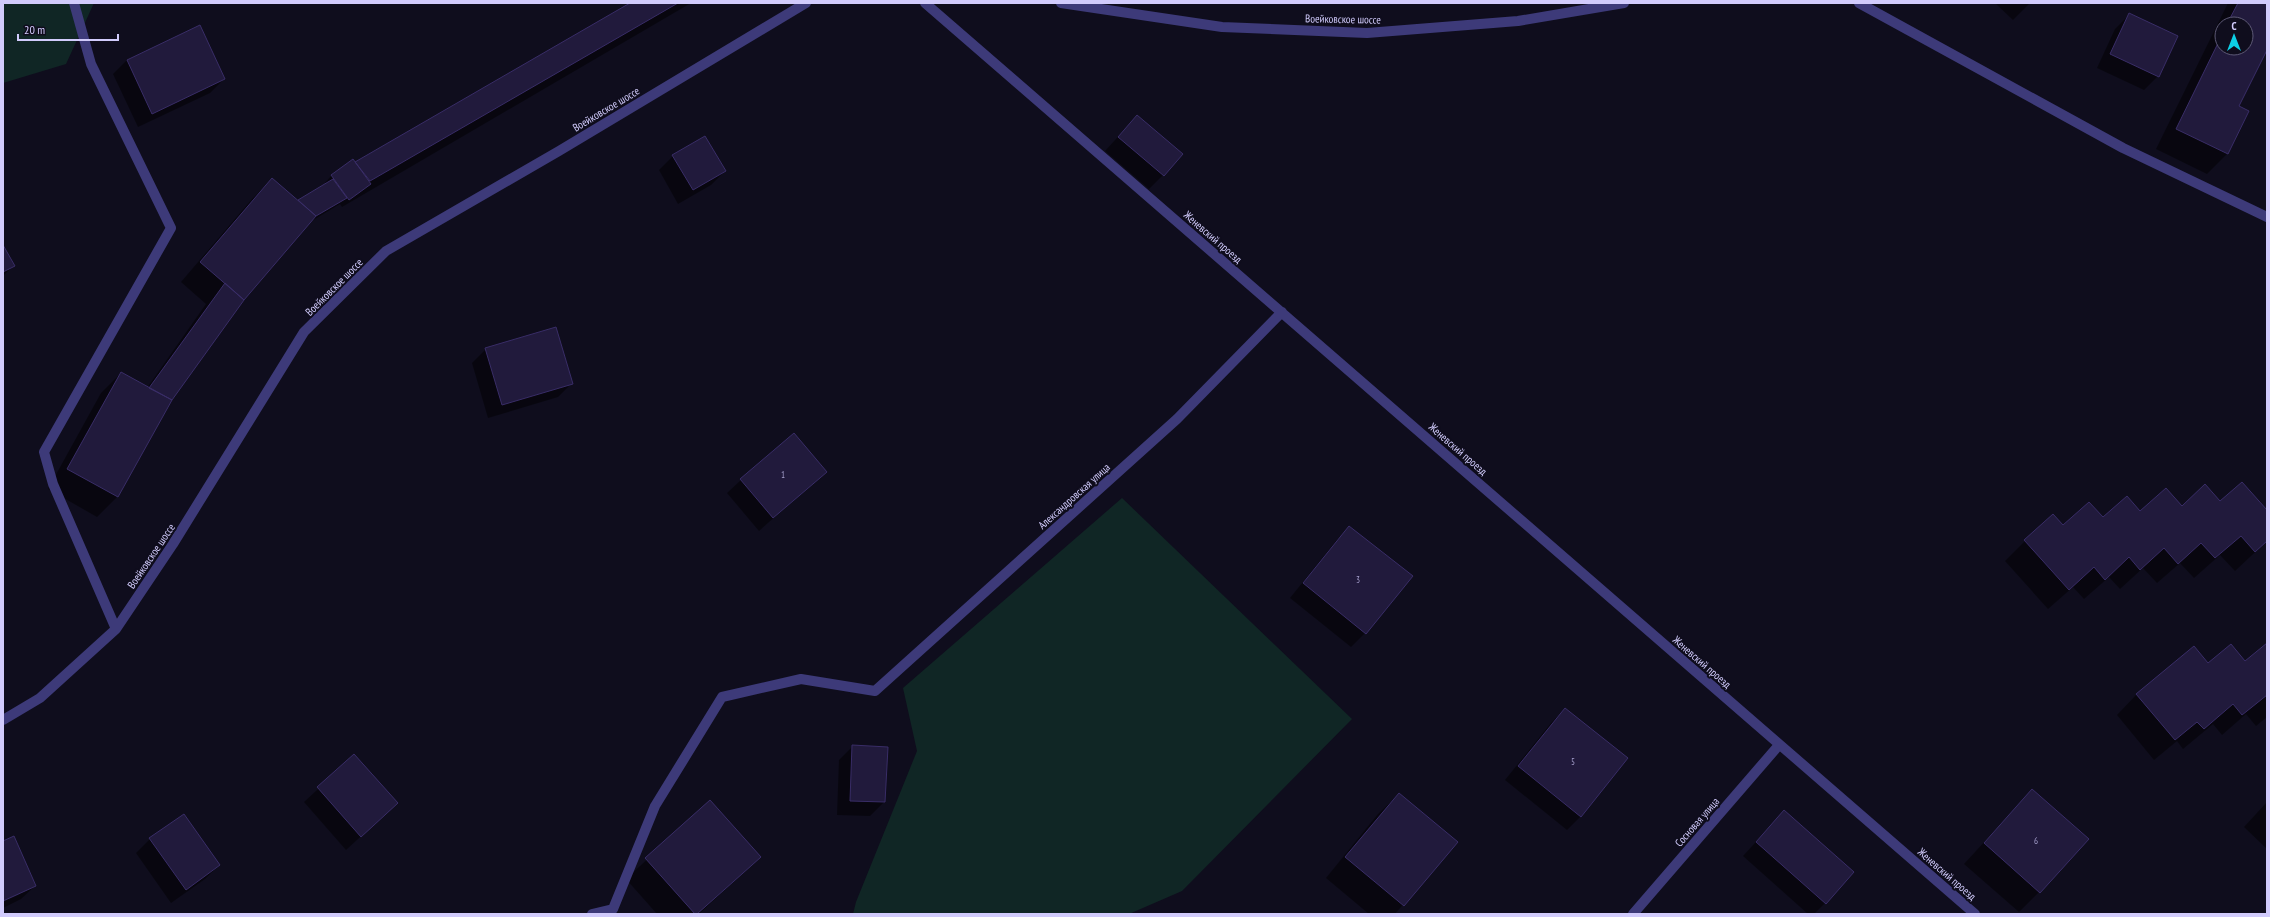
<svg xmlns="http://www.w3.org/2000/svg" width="2270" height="917" font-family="'PT Sans Narrow',sans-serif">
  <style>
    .green { fill: #102625 }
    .shadow { fill: #0007; fill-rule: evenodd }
    .building { fill: #211a3c; stroke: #392d67 }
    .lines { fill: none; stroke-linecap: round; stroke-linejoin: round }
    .minor { stroke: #3d3a79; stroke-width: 10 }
    .labels { text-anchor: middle; stroke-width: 4; stroke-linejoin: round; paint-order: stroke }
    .number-label { font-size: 9px; fill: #a59fcc }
    .street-label { font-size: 11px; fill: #d1cbfc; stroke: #0f0d1d }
  </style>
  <rect width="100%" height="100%" fill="#0f0d1d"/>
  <path class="green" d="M3,3H94L66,64L3,83Z
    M1122,498L1352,719L1182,891L1129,914H853L856,902L917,751L903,688Z"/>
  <path class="shadow" d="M632,3H691L342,207L340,204L310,222L244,299L171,400L117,497L97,517L48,489L101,393L121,373L147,388L206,304L181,282L252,199L272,179L298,202L326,185L325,183L331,176L353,160L355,163Z
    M1995,3H2030L2013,20Z
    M2228,3H2267V48L2238,107L2227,154L2207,174L2156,149ZM2222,24H2246V48H2222Z
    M2129,15L2158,76L2144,90L2097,68L2115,29Z
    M199,26L224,79L210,93L138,127L113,74L127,60Z
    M1137,116L1163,175L1149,189L1105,151Z
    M673,156L725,171L711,185L678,204L659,170Z
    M3,247L14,265L3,276Z
    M486,349L572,383L558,397L488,418L472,363Z
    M825,472L759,531L727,493L741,480Z
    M2220,502L2267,511V541L2235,571L2220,555L2194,578L2180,563L2157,583L2143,568L2120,589L2109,577L2084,599L2073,587L2048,609L2005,561L2025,541L2063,526L2140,512Z
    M1349,527L1411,576L1365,633L1351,647L1290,598L1336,541Z
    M2267,644V717L2256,726L2246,714L2222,735L2213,724L2183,749L2177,741L2154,760L2117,715L2137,694L2208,664L2245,662Z
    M1565,709L1581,816L1567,830L1505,780L1551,723Z
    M853,746L884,802L870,816L837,815L839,760Z
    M354,756L382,817L346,850L304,802Z
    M2032,790L2039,892L2019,912L1964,864Z
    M1399,794L1456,842L1395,914H1369L1326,878L1378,814Z
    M710,801L760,857L699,914H657L626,879Z
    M2267,802V849L2244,827Z
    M1784,811L1825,903L1814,914H1808L1743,856Z
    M150,839L219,865L205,879L171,903L136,853Z
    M3,842L35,886L21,899L3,908V902L20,894V892L3,900Z"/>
  <path class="building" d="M630,3H678L370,181L355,162Z
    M2238,3H2267V50L2239,106L2249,111L2228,154L2176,129L2222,35V48H2246V24H2227Z
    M2129,13L2178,36L2159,77L2110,54Z
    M200,25L225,79L152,114L127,60Z
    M1137,115L1183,154L1164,176L1118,137Z
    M705,136L726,171L693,190L672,155Z
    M353,159L371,184L349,200L331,175Z
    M272,178L316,216L244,300L200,262Z
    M333,179L347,198L316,216L298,200Z
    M3,245L15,266L3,272Z
    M225,283L244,300L172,400L149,388Z
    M556,327L573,384L502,405L485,348Z
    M121,372L172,400L118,497L67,469Z
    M794,433L827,472L773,518L740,479Z
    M2242,482L2267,510V541L2255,552L2241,536L2215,558L2201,543L2178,564L2164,548L2140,570L2129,557L2105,580L2094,567L2069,590L2024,540L2053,514L2063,525L2089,502L2103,517L2127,496L2140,511L2166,488L2182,506L2205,484L2220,501Z
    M1349,526L1413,576L1366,634L1303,583Z
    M2267,643V695L2242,715L2233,704L2204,729L2197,722L2175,740L2136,694L2194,646L2208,663L2231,644L2245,661Z
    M1565,708L1628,758L1581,817L1518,766Z
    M852,745L888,747L885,802L850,801Z
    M354,754L398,803L361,837L317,787Z
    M2032,789L2089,839L2040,893L1984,843Z
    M1399,793L1458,842L1404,906L1345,857Z
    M710,800L761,857L697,914H695L645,858Z
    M1784,810L1854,872L1826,904L1756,842Z
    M184,814L220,865L186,890L149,838Z
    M14,836L36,886L3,901V841Z"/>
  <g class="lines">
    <path class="minor" d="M74,3L91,64L171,228L44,452L53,484L116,629
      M925,3L1975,914
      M1061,3L1222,27L1367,33L1518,21L1624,3
      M1859,3L2123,148L2267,217
      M3,720L40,698L116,629L173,544L304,332L386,251L559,151L806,3
      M592,914L613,909L655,806L722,697L801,679L875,691L1177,419L1282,312
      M1633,914L1779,745"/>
  </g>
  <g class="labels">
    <g class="number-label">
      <text x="783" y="478">1</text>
      <text x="1358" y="583">3</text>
      <text x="1573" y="765">5</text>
      <text x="2036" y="844">6</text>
    </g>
    <g class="street-label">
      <text transform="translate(1343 19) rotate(1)" y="4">Воейковское шоссе</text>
      <text transform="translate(606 109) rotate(-31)" y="4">Воейковское шоссе</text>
      <text transform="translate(1213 237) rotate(41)" y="4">Женевский проезд</text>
      <text transform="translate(334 287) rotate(-45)" y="4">Воейковское шоссе</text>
      <text transform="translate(1458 449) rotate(41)" y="4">Женевский проезд</text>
      <text transform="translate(1074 496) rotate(-42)" y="4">Александровская улица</text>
      <text transform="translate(151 556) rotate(-56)" y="4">Воейковское шоссе</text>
      <text transform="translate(1702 662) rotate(41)" y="4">Женевский проезд</text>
      <text transform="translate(1697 822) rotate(-49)" y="4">Сосновая улица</text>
      <text transform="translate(1947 874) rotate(41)" y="4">Женевский проезд</text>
    </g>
  </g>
  <rect width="2270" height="917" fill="none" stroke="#d1cbfc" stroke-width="8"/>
  <g transform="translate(2234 36)"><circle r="19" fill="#0f0d1d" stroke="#5d5976"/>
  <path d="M0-3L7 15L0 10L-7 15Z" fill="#0dcfe6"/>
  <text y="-6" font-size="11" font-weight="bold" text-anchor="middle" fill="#d1cbfc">С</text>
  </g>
  <path d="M18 34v6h100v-6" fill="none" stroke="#d1cbfc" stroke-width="2"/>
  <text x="24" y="34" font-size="12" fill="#d1cbfc" stroke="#0f0d1d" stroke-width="3" paint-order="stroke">20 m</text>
</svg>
